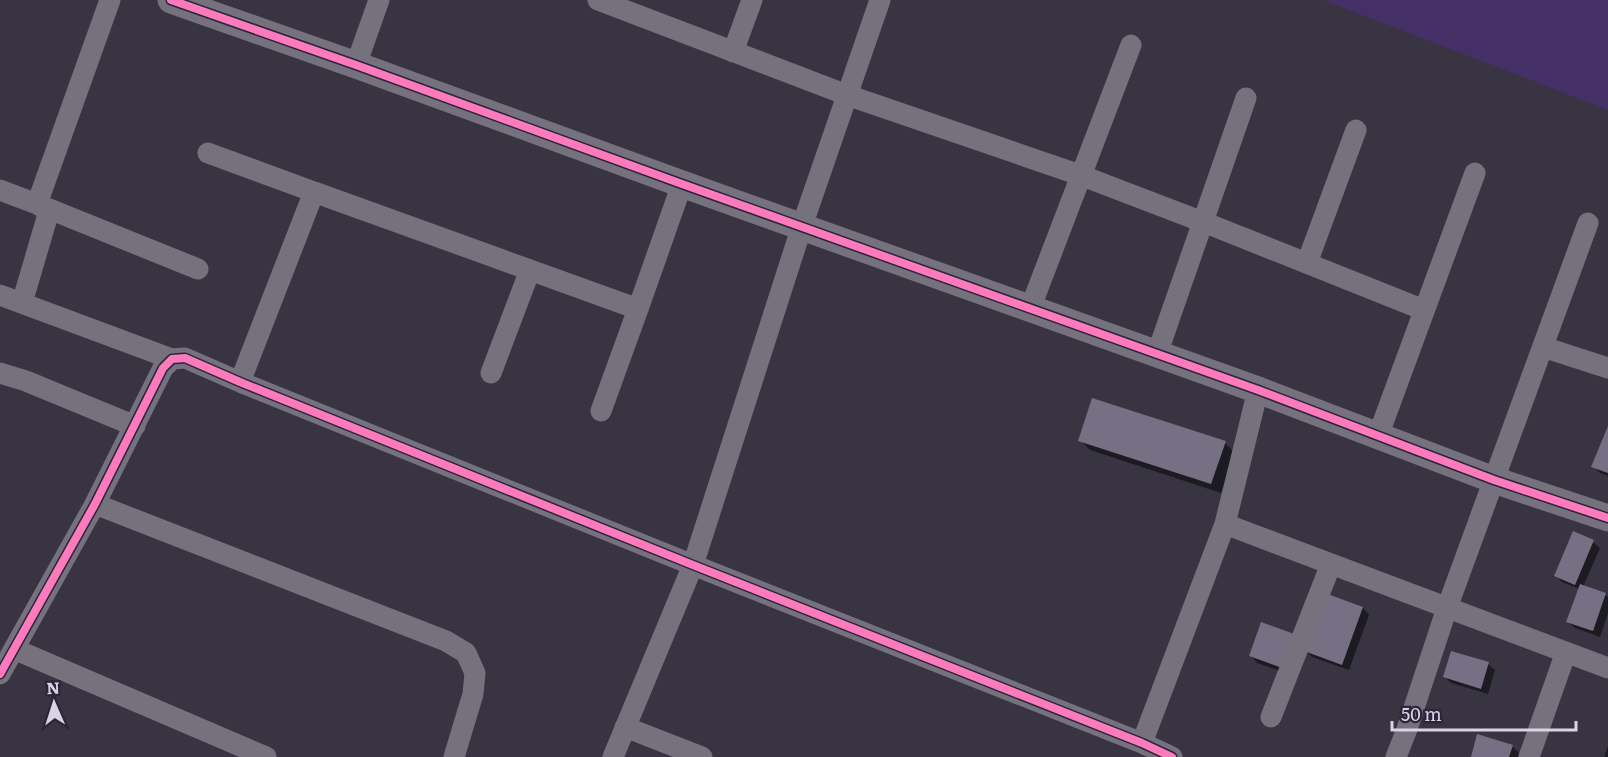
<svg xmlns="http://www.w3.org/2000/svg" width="1608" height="757" font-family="Literata,serif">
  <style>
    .green { fill: #443066 }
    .shadow { fill: #0007 }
    .building { fill: #777085 }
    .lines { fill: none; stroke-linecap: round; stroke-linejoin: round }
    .minor { stroke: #75717d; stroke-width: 21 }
    .tertiary { stroke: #75717d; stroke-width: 27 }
    .cycleway-casing { stroke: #2c253b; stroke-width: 11 }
    .cycleway { stroke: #fd7abc; stroke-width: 8 }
  </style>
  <rect width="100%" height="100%" fill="#383441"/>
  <path class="green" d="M1323,0H1608V110Z"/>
  <path class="shadow" d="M1608,431V476L1600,473L1593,466Z
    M1080,440L1225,443L1235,453L1221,493L1090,450Z
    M1574,533L1593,542L1600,548L1583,587L1605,595L1608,597V613L1600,637L1575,628L1568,622L1579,589L1562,582L1556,575Z
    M1363,608L1369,615L1349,670L1312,657L1306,651Z
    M1262,624L1292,675L1257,663L1251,656Z
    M1488,664L1495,670L1488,694L1451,683L1445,677Z
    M1512,746L1519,753L1518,757H1472Z
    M1608,746V757H1604Z"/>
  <path class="building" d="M1092,398L1226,441L1211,484L1078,441Z
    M1608,426V473L1591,467Z
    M1573,531L1594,540L1575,585L1554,576Z
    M1580,584L1606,593L1593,631L1566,622Z
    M1325,593L1363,607L1342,665L1304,651Z
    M1261,622L1297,635L1285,669L1249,656Z
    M1451,651L1489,662L1481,689L1443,677Z
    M1477,734L1513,745L1509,757H1471Z"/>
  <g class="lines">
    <path class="minor" d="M598,0L847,95L1080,175L1216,227L1424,310
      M733,52L752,0
      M356,65L379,0
      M208,153L314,192
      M0,190L37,204L198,269
      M1307,263L1356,130
      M0,295L172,359
      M22,303L49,211L37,204L110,0
      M1030,309L1131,45
      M1543,347L1608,368
      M1157,354L1246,98
      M0,373L26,381L135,426
      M491,373L530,270
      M240,382L314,192L638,309L682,184
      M1258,390L1225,524L1608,668
      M601,411L638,309
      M1378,436L1475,173
      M95,504L446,641L466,653L475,673L473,694L454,757
      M14,649L266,757
      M0,674L95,504L163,368L172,359L185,358L240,382L693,565L1142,743L1172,757
      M1271,717L1331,564
      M625,727L702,757
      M1142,743L1225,524
      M613,757L693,565L802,226L880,0
      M1396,757L1407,729L1447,608L1588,223
      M1529,757L1566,652"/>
    <path class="tertiary" d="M171,0L356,65L682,184L1258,390L1494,480L1608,518"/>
    <defs>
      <path id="cycleway" d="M171,0L356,65L682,184L1258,390L1494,480L1608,518
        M0,674L95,504L163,368L172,359L185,358L240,382L693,565L1142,743L1172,757"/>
    </defs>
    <use href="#cycleway" class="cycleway-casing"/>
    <use href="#cycleway" class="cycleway"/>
  </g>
  <g transform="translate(54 703) rotate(357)" stroke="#2c253b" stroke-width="4.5" paint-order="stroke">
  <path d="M0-4.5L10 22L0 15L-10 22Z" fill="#d8d4e3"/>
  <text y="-9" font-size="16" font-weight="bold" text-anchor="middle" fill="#d8d4e3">N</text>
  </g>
  <path d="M1392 721v9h184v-9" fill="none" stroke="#d8d4e3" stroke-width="3"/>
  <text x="1401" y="721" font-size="18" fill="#d8d4e3" stroke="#2c253b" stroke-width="4.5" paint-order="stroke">50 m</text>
</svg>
